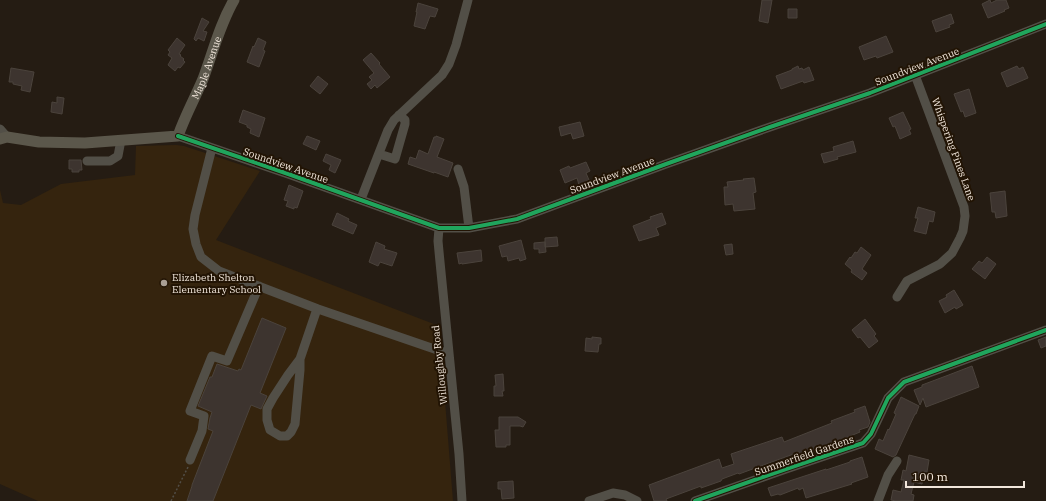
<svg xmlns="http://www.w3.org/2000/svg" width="1046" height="501" font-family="'IBM Plex Serif',serif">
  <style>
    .built { fill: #35240e }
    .building { fill: #3d342f; stroke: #4b433c }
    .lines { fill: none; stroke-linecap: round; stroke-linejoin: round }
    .path { stroke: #524e47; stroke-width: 1.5; stroke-dasharray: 2 2; stroke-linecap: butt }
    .minor { stroke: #524f47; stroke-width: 9 }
    .major { stroke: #5b574b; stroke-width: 11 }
    .cycleway-casing { stroke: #221404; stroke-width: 6 }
    .cycleway { stroke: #20a55d; stroke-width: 4 }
    .poi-dot { fill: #aa9f95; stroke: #221404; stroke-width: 1.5 }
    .labels { text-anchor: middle; stroke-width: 4; stroke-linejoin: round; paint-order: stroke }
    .street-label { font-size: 10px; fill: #f1e6db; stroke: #221404 }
    .poi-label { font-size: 10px; fill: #f1e6db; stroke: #221404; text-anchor: start }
  </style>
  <rect width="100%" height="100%" fill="#251c13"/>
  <path class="built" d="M176,145L184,146L260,171L216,240L439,326L453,501H38L0,484V190L3,203L21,205L61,184L135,175L136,146Z"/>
  <path class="building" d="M762,0H772L768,23L759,21Z
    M990,0L991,3L997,0H1006L1009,8L1004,10L1005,11L988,18L982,4Z
    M418,3L438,9L435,17L430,16L425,29L414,26L417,12H416Z
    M788,9H797V18H788Z
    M951,14L954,23L949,25L950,27L936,32L932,21Z
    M202,18L209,22L203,31L207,32L204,41L198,38L196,41L194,39Z
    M886,36L893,52L877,58L876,56L864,60L859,47Z
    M177,38L185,45L179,54L181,55L180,56L184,59L183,60L185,62L180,68L178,67L175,71L168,65L172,58L168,55L170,52L168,50Z
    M258,38L266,42L263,50L265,51L259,67L247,62L253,46L254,47Z
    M371,53L380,63L379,64L390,77L377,88L375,85L371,89L367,84L372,80L369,77L374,73L363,60Z
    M798,66L799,69L802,68L803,70L809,67L814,80L804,83L803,81L781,89L776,76L792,70V69Z
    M1017,66L1019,69L1023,67L1028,78L1007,87L1001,73Z
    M11,68L34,72L30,92L21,90L22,86L13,84V82H9Z
    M318,76L328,84L320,94L310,86Z
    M969,89L976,113L965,117L963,111L961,112L954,94Z
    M57,97L64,98L62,114L51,112L52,102L57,103Z
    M243,110L265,118L259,137L250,133L251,129L247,127V125L239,122Z
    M903,112L911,129L909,130L911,134L900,139L895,126L893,127L889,118Z
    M580,122L584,136L573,139L571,133L561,136L559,127Z
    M307,136L320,141L316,150L303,144Z
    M436,136L444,139L437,157L453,163L448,177L434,172V173L408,164L410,157L416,159L419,150L428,154L434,137H436Z
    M853,141L856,152L837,157L838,159L824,163L821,154L834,151L833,147Z
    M326,154L341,160L335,173L329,170L331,165L323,161Z
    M69,160H81L82,170H79V172H72V169H69Z
    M586,162L590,171L586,173L589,180L579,185L577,178L565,183L560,170L569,166L570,168Z
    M754,178L756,192L753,193L755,209L734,211L733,204L725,205L724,187H728L727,182L744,180L743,179Z
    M289,185L303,191L297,208L294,207V209L286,206L288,201L284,200Z
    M1005,191L1007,216L996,218L995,212H992L990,193Z
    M918,207L935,212L933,222L929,221L926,234L914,231L918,218H915Z
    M337,213L349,219L348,221L357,225L353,234L332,225Z
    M662,213L666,224L656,228L659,235L639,241L633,226L651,219L650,217Z
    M557,237L558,246L545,247V238Z
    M521,240L526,259L520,261L519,258L508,261L507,256L502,257L499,246Z
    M376,242L385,246L384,249L397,253L392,266L380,262L378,266L369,262Z
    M545,242L546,252L539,253V249H534V243Z
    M732,244L733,254L726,255L724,245Z
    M861,247L871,255L862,269L867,273L862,280L851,272L852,270L845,264L850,257L851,258L855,252L857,253Z
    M481,250L482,261L462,264V263L459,264L457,253Z
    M987,257L996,264L985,279L972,269L979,261L982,263Z
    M954,290L963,305L956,309L955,307L945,313L939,301L947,297L946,295Z
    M262,318L286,328L260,393L267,396L261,409L251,405L213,501H187L192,486V485L213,431L208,429L210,418L212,412L198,406L210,377H212L217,364L238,371L239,369L241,370Z
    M865,319L876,334L874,336L878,341L869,348L860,337L858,338L852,330Z
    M592,337L601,338V344H599L598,352L585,351L586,338L592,339Z
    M1046,337V346L1041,348L1038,340Z
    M972,366L979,387L926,407L923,398L920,405L914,390L922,387V385L946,376Z
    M503,374L504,391H502L503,396H494V386H496L495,375Z
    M901,397L919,406L916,414H915L896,455L893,457L875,449L879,439L883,441L888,429L889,430L896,414L894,413Z
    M865,406L870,422L868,427L859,430L860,432L831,444V445L801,457L799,452L739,474L738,473L722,479L721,481L701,488V486L666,499L667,501H654L649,485L719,459L722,468L734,464L731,454L782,437L784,442L832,423L831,421L855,412L854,410Z
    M499,417H518L526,422L523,427L520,426H510V445H506V447H496L495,430H499Z
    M909,455L929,460L927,472L925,471L922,484L914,482L911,494L914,495L913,501H896L891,500L893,490L901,492L904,480H901L903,470L906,471Z
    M862,457L868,477L851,483L852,484L806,498L803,488L799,490L798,488L780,495L778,494L771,496L768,488L826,469V470L850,462V461Z
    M513,481L514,498L502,499L501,489H498V482Z"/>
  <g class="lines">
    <path class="path" d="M171,501L188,467"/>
    <path class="minor" d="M0,129L7,137
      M178,136L291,175L439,228H469L517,219L666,164L770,127L870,93L1046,24
      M212,148L195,215L193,229L196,244L201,257L219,271L318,309L449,354
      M379,154L395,159L405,124V120L399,115
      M87,161H110L118,156L121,140
      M458,169L464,187L469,228
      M361,199L388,130L394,120L442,75L449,64L456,45L468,0
      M439,228L438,241L440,262L459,454L462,501
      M897,297L907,281L940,264L952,253L960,238L963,231L965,216L964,207L915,75
      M300,359V370L295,424L291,432L287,436H280L270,430L267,420V409L273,398L288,375L300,359L317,309
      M190,460L202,431L204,416L190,411L212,356L227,361L259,286
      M589,501L613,493L625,495L637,501
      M695,501L786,469L863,443L871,434L888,398L904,382L1046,330
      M878,501L888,475L897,461"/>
    <path class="major" id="s1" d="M0,139L7,137L39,142L85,143L178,136C185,116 195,98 203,79C213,52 220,24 234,0"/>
    <defs>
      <path id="cycleway" d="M178,136L291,175L439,228H469L517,219L666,164L770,127L870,93L1046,24
        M695,501L786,469L863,443L871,434L888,398L904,382L1046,330"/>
    </defs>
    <use href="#cycleway" class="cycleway-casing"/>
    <use href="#cycleway" class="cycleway"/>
  </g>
  <circle class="poi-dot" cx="164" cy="283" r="4"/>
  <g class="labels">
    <g class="street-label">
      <text transform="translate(917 66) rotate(-21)" y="4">Soundview Avenue</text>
      <text dy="4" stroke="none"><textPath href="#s1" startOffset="253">Maple Avenue</textPath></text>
      <text transform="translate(954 149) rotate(70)" y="4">Whispering Pines Lane</text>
      <text transform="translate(286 165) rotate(19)" y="4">Soundview Avenue</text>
      <text transform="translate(612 175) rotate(-20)" y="4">Soundview Avenue</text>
      <text transform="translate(439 365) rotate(-96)" y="4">Willoughby Road</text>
      <text transform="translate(804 455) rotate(-19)" y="4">Summerfield Gardens</text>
    </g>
    <g class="poi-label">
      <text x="172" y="281">Elizabeth Shelton<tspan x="172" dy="12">Elementary School</tspan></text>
    </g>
  </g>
  <path d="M906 481v6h118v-6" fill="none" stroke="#f1e6db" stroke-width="2"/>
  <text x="912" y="481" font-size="12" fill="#f1e6db" stroke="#221404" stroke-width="3" paint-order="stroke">100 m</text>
</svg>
